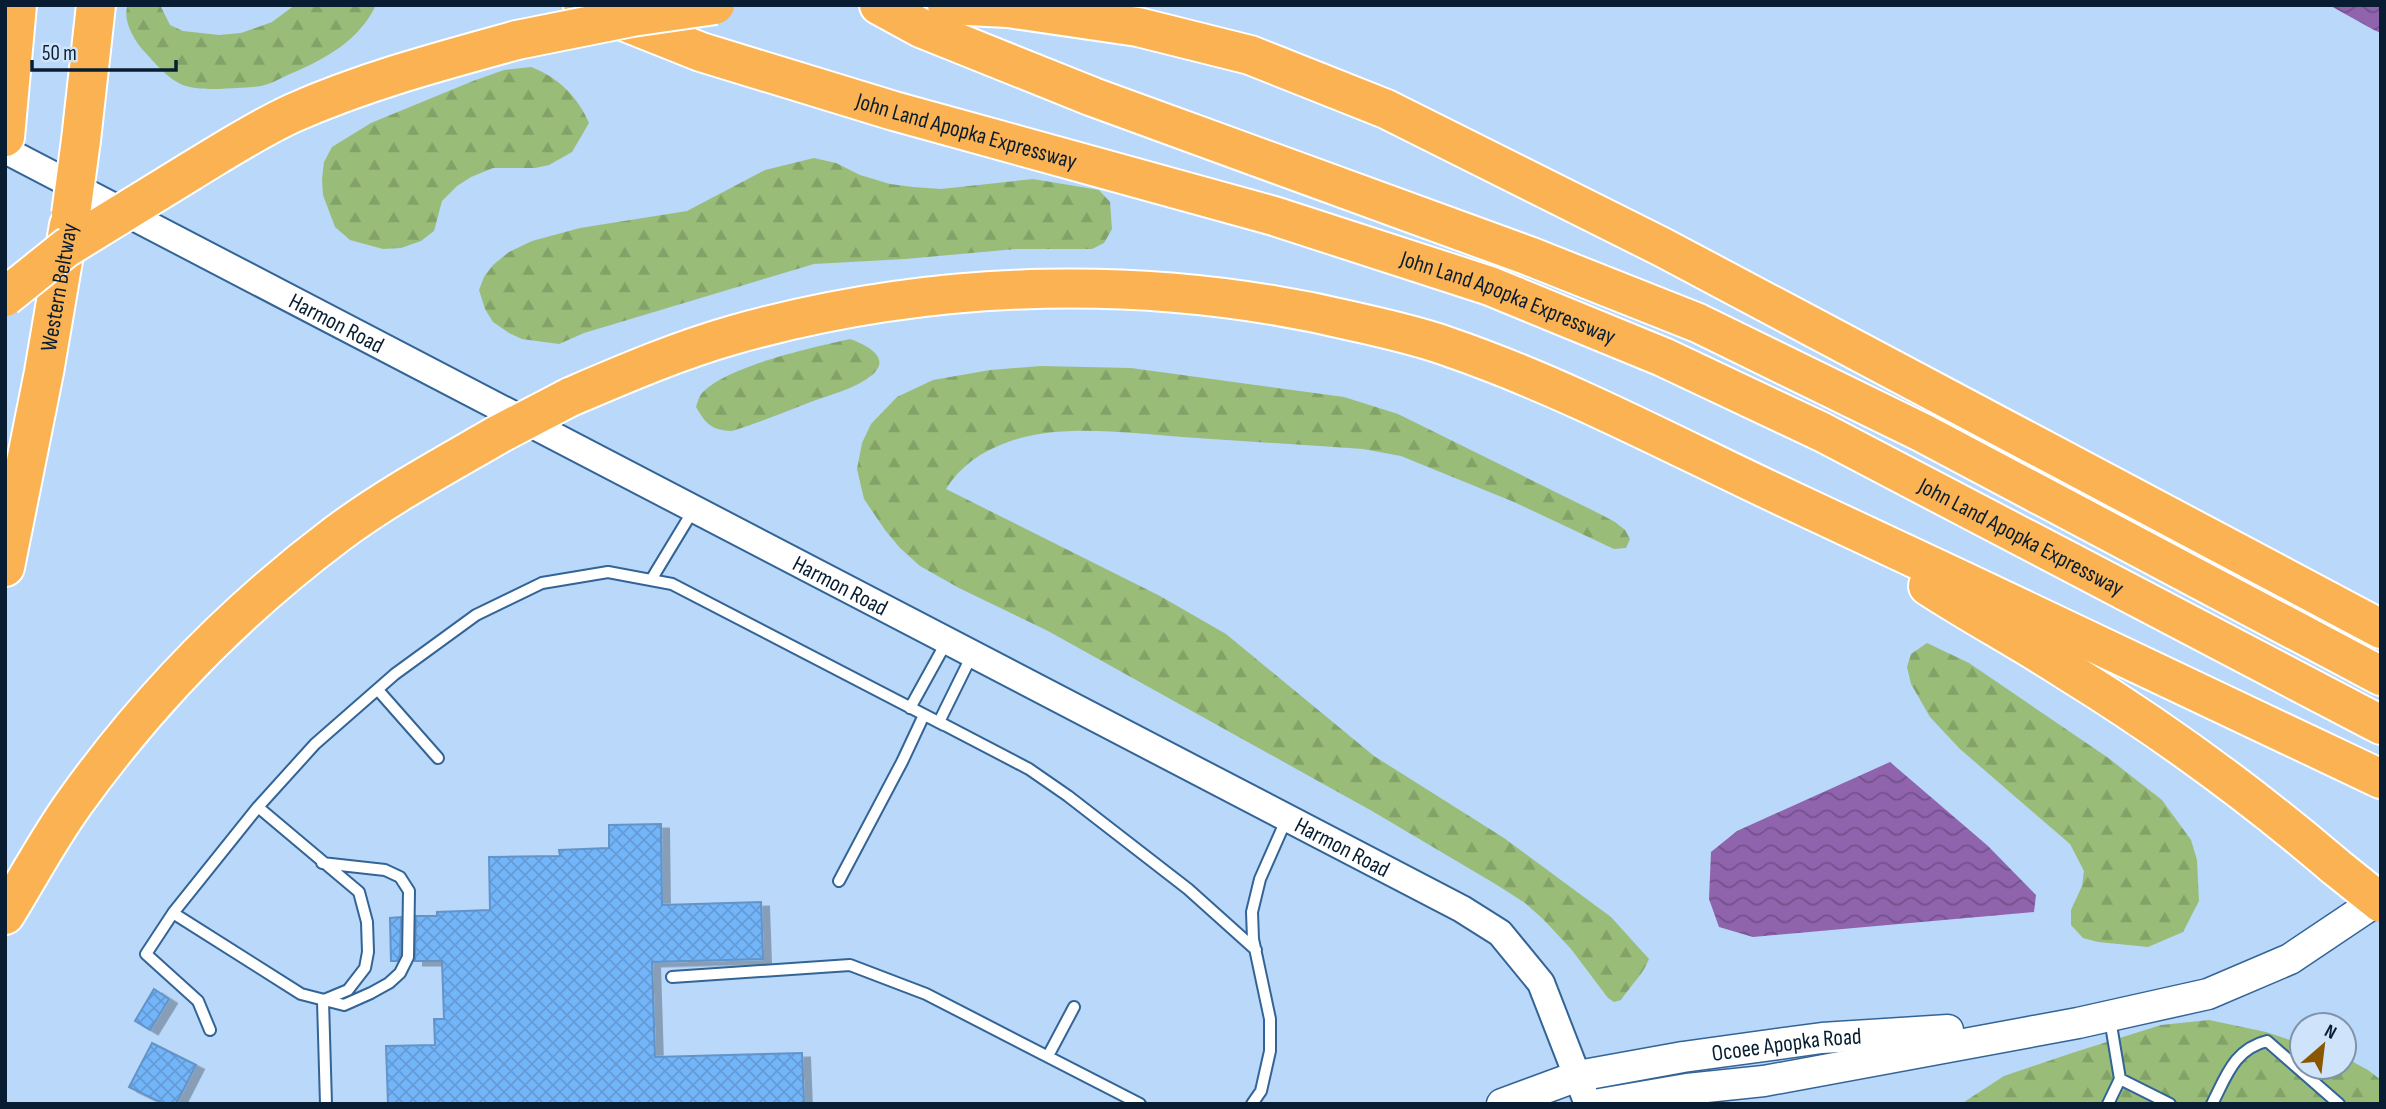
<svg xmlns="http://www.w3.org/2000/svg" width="2386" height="1109" font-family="'Sofia Sans Condensed',sans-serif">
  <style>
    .forest { fill: url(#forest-firs) }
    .water { fill: url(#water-waves) }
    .building { fill: url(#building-cross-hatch); stroke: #6294c9; stroke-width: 2; filter: url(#shadow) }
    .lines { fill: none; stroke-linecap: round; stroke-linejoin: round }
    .service-casing { stroke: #336496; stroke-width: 14 }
    .tertiary-casing { stroke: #336496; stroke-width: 30 }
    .secondary-casing { stroke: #336496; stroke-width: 33 }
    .motorway-casing { stroke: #fff; stroke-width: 42 }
    .service { stroke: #fff; stroke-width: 10 }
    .tertiary { stroke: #fff; stroke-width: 26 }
    .secondary { stroke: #fff; stroke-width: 30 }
    .motorway { stroke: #fbb252; stroke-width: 38 }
    .motorway-bridge-casing { stroke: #fff; stroke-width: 42; stroke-linecap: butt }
    .motorway-bridge { stroke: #fbb252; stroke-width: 38 }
    .labels { text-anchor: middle; stroke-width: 5; stroke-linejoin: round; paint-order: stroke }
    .street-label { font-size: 23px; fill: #081d31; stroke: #cfe4fb }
  </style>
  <defs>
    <pattern id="forest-firs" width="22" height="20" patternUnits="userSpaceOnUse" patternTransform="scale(1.75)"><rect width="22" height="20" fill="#99bd78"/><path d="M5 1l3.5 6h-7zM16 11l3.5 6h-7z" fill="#82a268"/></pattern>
    <pattern id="water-waves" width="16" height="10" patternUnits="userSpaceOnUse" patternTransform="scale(1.75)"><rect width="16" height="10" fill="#9063ad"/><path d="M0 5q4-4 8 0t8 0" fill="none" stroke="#74518d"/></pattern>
    <pattern id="building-cross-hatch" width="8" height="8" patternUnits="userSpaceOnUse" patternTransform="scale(1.75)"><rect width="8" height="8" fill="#73b5f9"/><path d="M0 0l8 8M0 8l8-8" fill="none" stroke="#629bd6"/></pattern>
    <filter id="shadow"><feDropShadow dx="8" dy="4.5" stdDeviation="0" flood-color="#0004"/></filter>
  </defs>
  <rect width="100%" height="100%" fill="#b9d8fa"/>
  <path class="forest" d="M128,5H160L170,25L183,31L219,35L241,33L272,22L295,5H376C359,41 325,59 290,74C281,78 271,84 261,86C247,88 232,88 218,89C208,89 196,89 186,86C169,81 154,62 142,49C133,38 122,19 128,5Z
    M531,67C558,77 578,97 589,123L572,152L549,165L535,168H493L471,177L457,186L442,201L434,231L421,241L401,248L383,249L350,240L335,227L323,195L322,179L324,162L332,147L371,123L473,81L504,70Z
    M814,158L836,163L860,175L890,184L913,187L941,189L1033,179L1099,190L1110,202L1112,229L1104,243L1092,249H1016L905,259L814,264L584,333L559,344L522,339L509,333L493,322L485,309L479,290L484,277L493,265L509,252L532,241L580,228L687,211L765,170Z
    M850,339C864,344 893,357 872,375C855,389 829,395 808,403C783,413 758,423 732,431C711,430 706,424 696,407C698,401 699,396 703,392C728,366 814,347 850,339Z
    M1041,366L1131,368L1344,397L1398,414L1600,514L1615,522L1625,530L1630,539L1626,548L1614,549L1514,502L1401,456L1363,449C1302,445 1242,441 1182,437C1128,433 1060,423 1008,442C982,451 960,466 946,489L1160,596L1226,634L1374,756L1504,838L1611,917L1649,959C1643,975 1630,986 1621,1000L1614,1002L1608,998L1571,949L1543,919L1525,903L1497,885L1372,811L1048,631L959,588L920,566L900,548L885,530L864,499L857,469L862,443L871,424L897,397L933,380L990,370Z
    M1927,643L1969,663L2107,757L2162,800L2191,840L2197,860L2199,901L2183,932L2148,947L2098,942L2083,938L2071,925V910L2082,886L2084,871L2070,844L1960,749L1930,717L1911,684L1907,667L1911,654Z
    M2209,1020L2266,1032L2302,1044V1067H2344V1057L2368,1070L2381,1080V1104H1961L2004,1076L2075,1052L2161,1025Z"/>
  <path class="water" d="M2329,5H2381V33L2374,30Z
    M1890,762L1988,846L2036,895L2034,912L1753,937L1719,927L1709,899L1711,852L1737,831Z"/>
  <path class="building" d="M661,824L662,905L761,902L763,959L652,962L655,1057L802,1053L804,1104H388L386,1046L435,1045L434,1019H444L442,961H415L416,916H437V912L490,910L489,857L560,856L559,850L609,848V825Z
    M401,917L400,955L397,961H391L390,918Z
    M154,989L169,999L150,1030L135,1021Z
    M152,1043L196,1065L176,1104H164L129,1087Z"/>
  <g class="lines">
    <defs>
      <path id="service" d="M651,580L694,509
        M972,655L939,722L1029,769L1068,796L1188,889L1256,950
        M378,690L438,758
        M910,708L947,641
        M258,807L359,892L367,922L368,952L365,968L348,990L324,1000
        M839,881L902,762L924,715
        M173,913L301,994L344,1005L371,993L389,983L400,973L408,957L409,891L400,877L385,870L322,863
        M672,977L850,965L926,994L1140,1104
        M323,1001L326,1104
        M210,1030L198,1001L146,954L173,913L258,807L315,744L395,674L476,615L542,583L608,572L672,584L944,725
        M1048,1056L1074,1007
        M2120,1079L2170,1104
        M1252,1104L1261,1091L1270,1051V1019L1253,939L1252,912L1260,879L1287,818
        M2108,1104L2120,1079L2110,1019
        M2212,1104C2226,1077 2234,1049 2267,1041L2339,1104"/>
      <g id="tertiary">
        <path id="s1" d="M5,150L1462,909L1500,933L1541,983L1588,1104"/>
      </g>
      <g id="secondary">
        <path id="s2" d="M1502,1104L1578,1076L1683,1057L1822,1038L1948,1030"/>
        <path d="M1600,1104L1687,1089L1764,1081L2078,1023L2208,994L2290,959L2381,898"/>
      </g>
      <g id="motorway">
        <path id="s3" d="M583,5L701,52L894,111L1274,216L1490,286L1663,357L1822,432L2381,725"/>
        <path d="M879,5L921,28L1093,97L1529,256L1698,323L1923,433L2381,676"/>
        <path d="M947,5L1008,8L1138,27L1250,55L1386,109L1662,247L2381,629"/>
        <path d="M5,137L17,5"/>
        <path d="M81,140L96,5"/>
        <path d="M191,171C224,151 258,129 293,113C365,81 441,61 517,40"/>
        <path d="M570,397C624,374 677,351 733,335C935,278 1152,273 1356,322C1387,329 1419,336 1449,347C1571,389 1686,452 1803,506C1996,596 2188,687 2381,779"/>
        <path id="s4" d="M5,567L44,372L69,225"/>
        <path d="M1928,586C1974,616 2023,642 2069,672C2163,730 2252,795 2336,867"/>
        <path d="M5,915C28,878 49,838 75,802C148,700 236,610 337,534C388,496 444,466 499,434"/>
      </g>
    </defs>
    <use href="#service" class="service-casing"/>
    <use href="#tertiary" class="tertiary-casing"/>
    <use href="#secondary" class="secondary-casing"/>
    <use href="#motorway" class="motorway-casing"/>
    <use href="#service" class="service"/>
    <use href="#tertiary" class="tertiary"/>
    <use href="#secondary" class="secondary"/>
    <use href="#motorway" class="motorway"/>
    <defs>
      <path id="motorway-bridge" d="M517,40L632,17L715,5
        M71,214L81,140
        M5,297L66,248L191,171
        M499,434L570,397
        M2336,867L2381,903"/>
    </defs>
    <use href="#motorway-bridge" class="motorway-bridge-casing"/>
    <use href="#motorway-bridge" class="motorway-bridge"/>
  </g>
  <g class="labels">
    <g class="street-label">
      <text dy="8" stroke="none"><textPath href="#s3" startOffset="404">John Land Apopka Expressway</textPath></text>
      <text dy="8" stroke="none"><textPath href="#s4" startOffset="285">Western Beltway</textPath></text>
      <text dy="8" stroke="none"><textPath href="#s3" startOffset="971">John Land Apopka Expressway</textPath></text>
      <text dy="8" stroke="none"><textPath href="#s1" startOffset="374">Harmon Road</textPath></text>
      <text dy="8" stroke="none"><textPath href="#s3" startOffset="1538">John Land Apopka Expressway</textPath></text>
      <text dy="8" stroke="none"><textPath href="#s1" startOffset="942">Harmon Road</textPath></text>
      <text dy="8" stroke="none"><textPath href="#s1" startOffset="1508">Harmon Road</textPath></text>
      <text dy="8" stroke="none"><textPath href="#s2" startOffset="292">Ocoee Apopka Road</textPath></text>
    </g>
  </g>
  <rect width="2386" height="1109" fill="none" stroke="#081d31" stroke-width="14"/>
  <g transform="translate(2323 1046) rotate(28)"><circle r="33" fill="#cfe4fb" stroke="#7f94aa" stroke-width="2"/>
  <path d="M0-5L12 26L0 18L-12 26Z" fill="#8a5701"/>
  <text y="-10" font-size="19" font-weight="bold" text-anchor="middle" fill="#081d31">N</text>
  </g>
  <path d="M32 60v10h144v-10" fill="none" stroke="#081d31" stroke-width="3.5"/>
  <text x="42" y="60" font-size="21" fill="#081d31" stroke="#cfe4fb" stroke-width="5" paint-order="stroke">50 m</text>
</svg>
